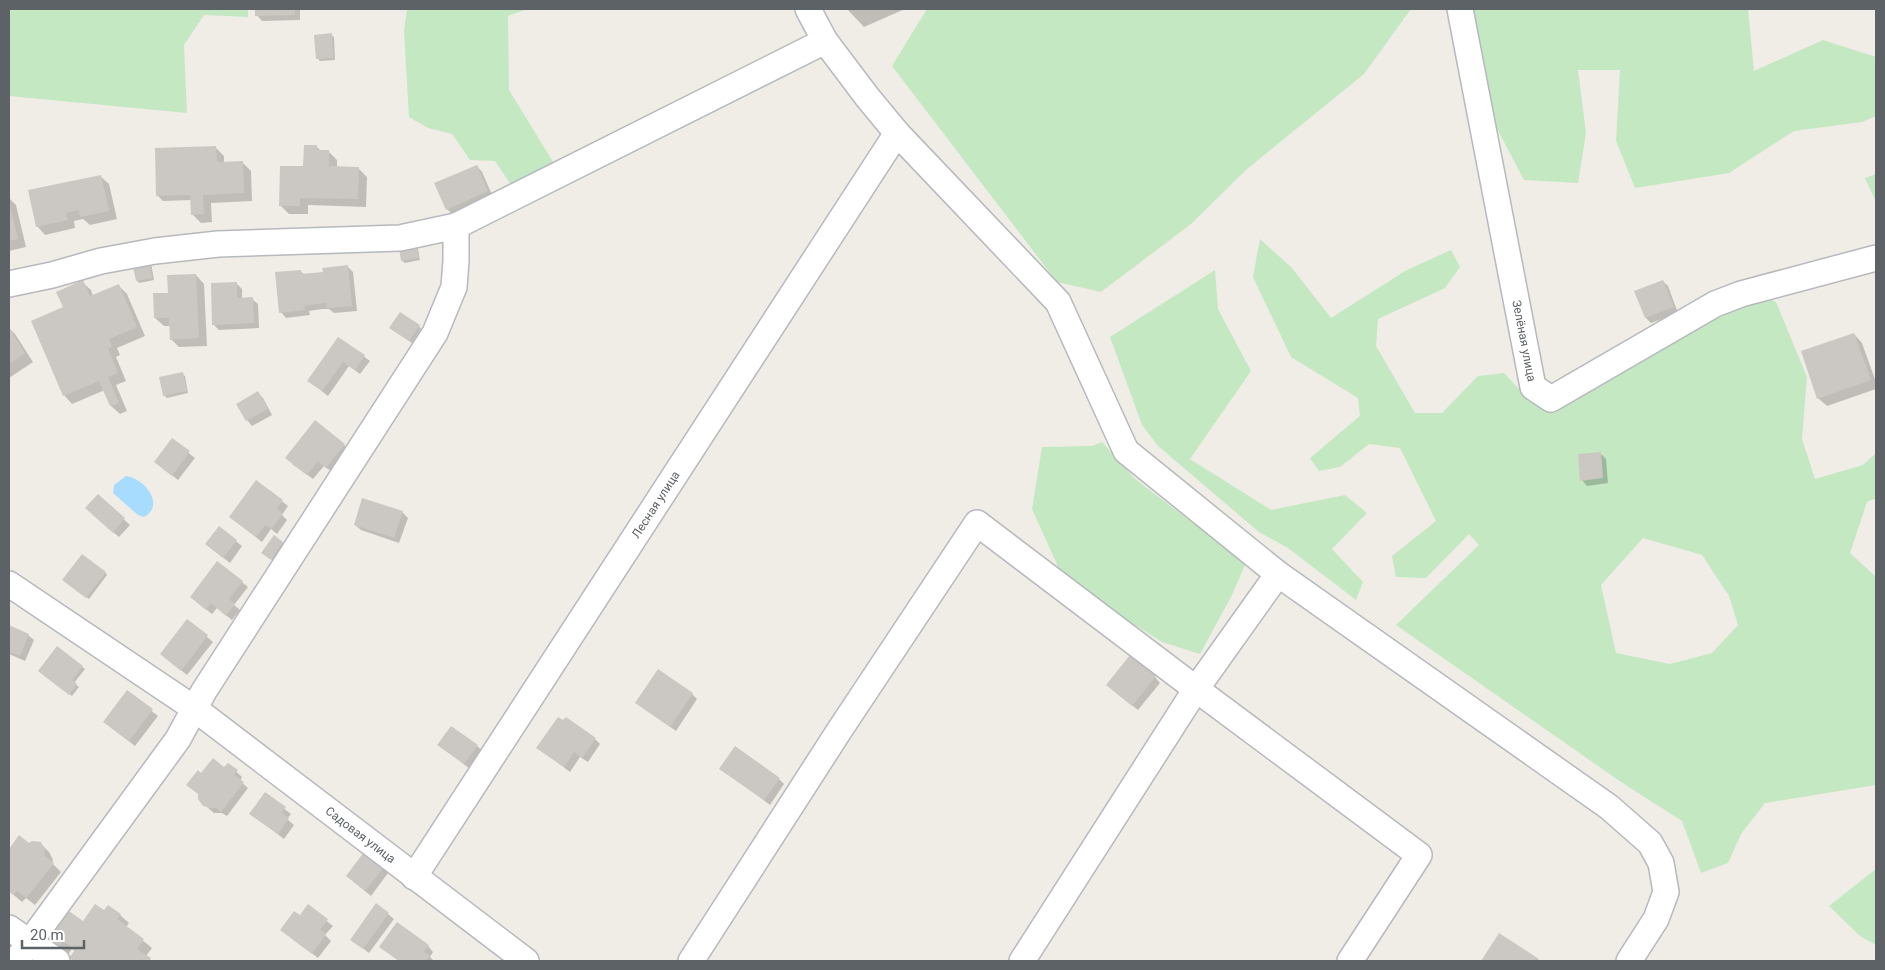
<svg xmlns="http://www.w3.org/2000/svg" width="1885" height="970" font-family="Roboto,sans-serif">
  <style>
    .green { fill: #c4e8c2; fill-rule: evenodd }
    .water { fill: #a7dcff }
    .shadow { fill: #0003 }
    .building { fill: #cbc8c3 }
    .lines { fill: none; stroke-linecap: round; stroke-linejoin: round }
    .minor-casing { stroke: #b6b9bd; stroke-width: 28 }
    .minor { stroke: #fff; stroke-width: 25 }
    .labels { text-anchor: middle; stroke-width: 4; stroke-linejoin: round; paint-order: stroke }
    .street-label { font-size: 12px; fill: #5d6266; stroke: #fff }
  </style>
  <rect width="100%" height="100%" fill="#f0ede6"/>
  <path class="green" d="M9,9H248V17L204,15L184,45L187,113L9,96Z
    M407,9H527L508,16L509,90L558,170L513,188L495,161L470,160L452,134L428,128L409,117L404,31Z
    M927,9H1411L1364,74L1247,169L1191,224L1101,292L1057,282L892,66Z
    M1471,9H1748L1754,71L1823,40L1876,57V116L1862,122L1794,131L1729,173L1635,188L1616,141L1620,70H1578L1586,133L1578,183L1524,180L1493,121Z
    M1876,174V202L1865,178Z
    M1260,239L1292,268L1331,318L1405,271L1451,250L1460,267L1445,288L1378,319L1376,346L1415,413H1442L1478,376L1504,373L1523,393L1549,408L1731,310L1763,296L1776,302L1807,377L1802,439L1815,479L1863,465L1876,453V498L1867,502L1850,553L1876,577V785L1765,803L1741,834L1728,863L1701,873L1682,821L1621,782L1396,625L1479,545L1469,534L1426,578L1396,577L1392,556L1436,521L1400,448L1369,444L1340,467L1319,471L1310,458L1360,416L1358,398L1291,357L1253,277ZM1643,538L1702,555L1729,596L1738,625L1712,653L1670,664L1616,653L1601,585Z
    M1215,270L1218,309L1251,371L1190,459L1271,510L1345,495L1367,513L1332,549L1363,582L1356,600L1288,548L1259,532L1158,446L1142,425L1110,337Z
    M1102,442L1135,479L1246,563L1231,597L1200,654L1162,642L1064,580L1032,509L1042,447L1092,446Z
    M1876,869V945L1860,936L1829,906Z"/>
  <path class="water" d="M126,476C144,478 166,505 144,517L138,515L113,493L114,485Z"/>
  <path class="shadow" d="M256,9H300V20L262,21L257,15Z
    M847,9H905L864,27Z
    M331,35L334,37L335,60L320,61L317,58Z
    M316,146L321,151H328L337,160V168H358L367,177L366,207L308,205V214H289L280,205Z
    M215,147L224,156V163L242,162L251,171L252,201L211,203L212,222L201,223L192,214V200L163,201L158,196Z
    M477,166L482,172L493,197L452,214L447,209Z
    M100,176L109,184L117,219L90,225L83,219L74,221L75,228L45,235L37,226Z
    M9,198L16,205L26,247L9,251Z
    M416,246L418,249L420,260L405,263L402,261Z
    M151,263L154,280L139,283L137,280Z
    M347,266L353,272L357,311L334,313L329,309H322L309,311L310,315L286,318L281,312L300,271L305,275L324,273Z
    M196,275L204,284L207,346L179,347L171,339L170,326H164L155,318L169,294Z
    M1663,281L1668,286L1678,313L1651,323L1646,318Z
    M82,282L91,290L93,296L118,285L127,294L145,336L117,348L120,355L116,357L126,381L116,385L127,411L120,414L111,406L105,390L72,404L64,395V308Z
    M236,283L242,289V299H252L258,304L259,328L219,330L213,324Z
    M419,326L421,329L412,343L393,330Z
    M9,328L15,334L33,362L9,378Z
    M1854,334L1862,343L1876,382V389L1827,406L1818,398Z
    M338,338L370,361L360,374L349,366L328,396L309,381Z
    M182,374L185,376L188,393L167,398L164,395Z
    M258,393L263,398L272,415L252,426L247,420Z
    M172,440L195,458L178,480L155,462Z
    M344,445L349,450L332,472L324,466L313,479L292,464Z
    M1600,453L1606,459L1608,483L1587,486L1582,480Z
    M256,481L288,506L282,515L287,520L277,534L271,529L262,542L230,517Z
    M98,496L130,525L119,537L92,514Z
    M402,512L408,518L399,543L361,530L355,525Z
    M219,528L242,546L230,563L212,549Z
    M274,537L285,545L274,561L265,555Z
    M218,563L248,587L234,605L240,610L232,620L217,608L212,614L197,602Z
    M105,572L107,575L89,599L66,582Z
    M188,621L213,642L187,675L161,654Z
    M9,626L28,635L34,640L25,661L9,654Z
    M57,648L85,669L74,683L79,687L72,696L42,674Z
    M1155,677L1160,683L1138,710L1113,690Z
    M127,692L158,716L135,746L110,727Z
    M692,694L697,699L676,731L637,703Z
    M564,722L595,739L600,744L588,762L580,757L570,772L538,748Z
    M439,745L477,746L483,751L470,769Z
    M228,764L242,777L240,781L248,788L227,816L222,813H214L201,802V775L225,769Z
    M721,769L779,779L784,784L770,805Z
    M265,794L291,814L287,819L294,825L284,839L251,814Z
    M20,837L28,844L40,843L49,852L53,860L52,863L61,872L35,905L26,898L22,902L9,891V851Z
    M383,868L388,873L371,896L347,876Z
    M308,906L333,926L325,935L331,941L318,958L281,930L300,917Z
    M105,912L120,915L129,923L126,927L152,948L146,956L152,961H74L71,958L75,951L72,949L66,957L54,948L83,923Z
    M388,914L394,919L369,953L352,940Z
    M1499,935L1538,960L1539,961H1482Z
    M380,946H428L433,952L430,957L434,961H399Z"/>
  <path class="building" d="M255,9H295V15L255,16Z
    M332,33L333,58L316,59L314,35Z
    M304,145H317V150H329V166L359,167L358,199L300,198V206H279L280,166H303Z
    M216,146L217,162L243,161L244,193L203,195L204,214L191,215L190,195L156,196L155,148Z
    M477,165L488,191L446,210L434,183Z
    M101,175L109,211L80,217L78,210L66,213L68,220L36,227L28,190Z
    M9,203L18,239L9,241Z
    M416,245L419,258L401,261L399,248Z
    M149,260L152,278L136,281L132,263Z
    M348,265L352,306L327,308L326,303L315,304L304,306L305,310L279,313L275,272L301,270V274L323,272L322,268Z
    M196,274L199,338L170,340L169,318H154L153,293H168L167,275Z
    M83,280L90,296L119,284L137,327L109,339L112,347L108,348L118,373L108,377L119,403L110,406L99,381L63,396L31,321L63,307L56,292Z
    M1663,280L1674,307L1645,318L1634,291Z
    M237,282V298L253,297L254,323L212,325L211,283Z
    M400,312L420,325L409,341L389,328Z
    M9,328L25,353L9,364Z
    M1854,333L1871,380L1817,399L1801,351Z
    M338,337L365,355L355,370L343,362L322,391L307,381Z
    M183,372L187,391L163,396L159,377Z
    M258,391L268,409L246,421L236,404Z
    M315,420L345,444L326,468L318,461L307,475L285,458Z
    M172,438L190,451L172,476L154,462Z
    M1601,452L1603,478L1580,481L1578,454Z
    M256,480L283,500L277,509L283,514L271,529L265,525L256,537L229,517Z
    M98,494L125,518L113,533L85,508Z
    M362,498L403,511L394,538L354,525Z
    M219,526L237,540L223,558L205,544Z
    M274,535L283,542L271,560L261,553Z
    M82,554L106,572L86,598L62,580Z
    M217,561L243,581L229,599L235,604L226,616L211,603L206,610L190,597Z
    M187,619L208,635L181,671L160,654Z
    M9,625L29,634L20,656L9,652Z
    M57,646L83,666L72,680L77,684L69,695L38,671Z
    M1130,655L1156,676L1132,706L1106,685Z
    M658,669L693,693L670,727L635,703Z
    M127,690L153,709L129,741L103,722Z
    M558,717L563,720L566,717L596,738L582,758L574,752L564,767L536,748Z
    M451,726L478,745L464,764L437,745Z
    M735,746L780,778L764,800L719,769Z
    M213,758L224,767L228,763L238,770L234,775L244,782L221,812L216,808H211L203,806L198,799V794L186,785L198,770L201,773Z
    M265,792L286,807L282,813L289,818L278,834L249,814Z
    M19,835L29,843L32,841L41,842L45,850L44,855L54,863L26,898L17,891L13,895L9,891V849Z
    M364,852L384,867L365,891L346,876Z
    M376,903L389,913L363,949L350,940Z
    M95,904L104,910L108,905L121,914L117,919L144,939L137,949L151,958L148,961H74L69,958L75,950L63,941L57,949L44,940L66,909L83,921Z
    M308,904L328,919L320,930L326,934L312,954L280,930L294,911L300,915Z
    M397,922L429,945L424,952L430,956L426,961H399L379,947Z
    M1499,933L1539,959L1538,961H1481Z"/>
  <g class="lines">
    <defs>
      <g id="minor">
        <path d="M808,9L825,41L868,98L897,133L1058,302L1126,451L1278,574L1609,807L1650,843L1661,863L1666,892L1656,919L1629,961"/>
        <path id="s1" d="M1460,9L1533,387L1551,399L1715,304L1741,294L1876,258"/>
        <path d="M9,284L52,275L101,261L155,251L218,244L400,238L456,226L825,41"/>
        <path id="s2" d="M9,584L195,709L526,961"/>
        <path id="s3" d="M414,877L897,133"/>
        <path d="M9,928L57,961"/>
        <path d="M16,961L178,739L204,691L435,333L454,287L456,261V226"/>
        <path d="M691,961L839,731L977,523L1196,689L1419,855L1350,961"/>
        <path d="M1022,961L1196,689L1278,574"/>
      </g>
    </defs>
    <use href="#minor" class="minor-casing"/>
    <use href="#minor" class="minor"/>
  </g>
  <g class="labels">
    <g class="street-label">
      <text dy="4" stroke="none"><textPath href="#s1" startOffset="338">Зелёная улица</textPath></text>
      <text dy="4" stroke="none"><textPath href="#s3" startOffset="444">Лесная улица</textPath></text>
      <text dy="4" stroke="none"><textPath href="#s2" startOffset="432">Садовая улица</textPath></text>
    </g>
  </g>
  <rect width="1885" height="970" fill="none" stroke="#5d6266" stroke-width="20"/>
  <path d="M22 940v8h62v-8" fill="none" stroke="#5d6266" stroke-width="2.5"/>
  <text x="30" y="940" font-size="15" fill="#5d6266" stroke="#ffffff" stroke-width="4" paint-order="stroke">20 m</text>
</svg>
